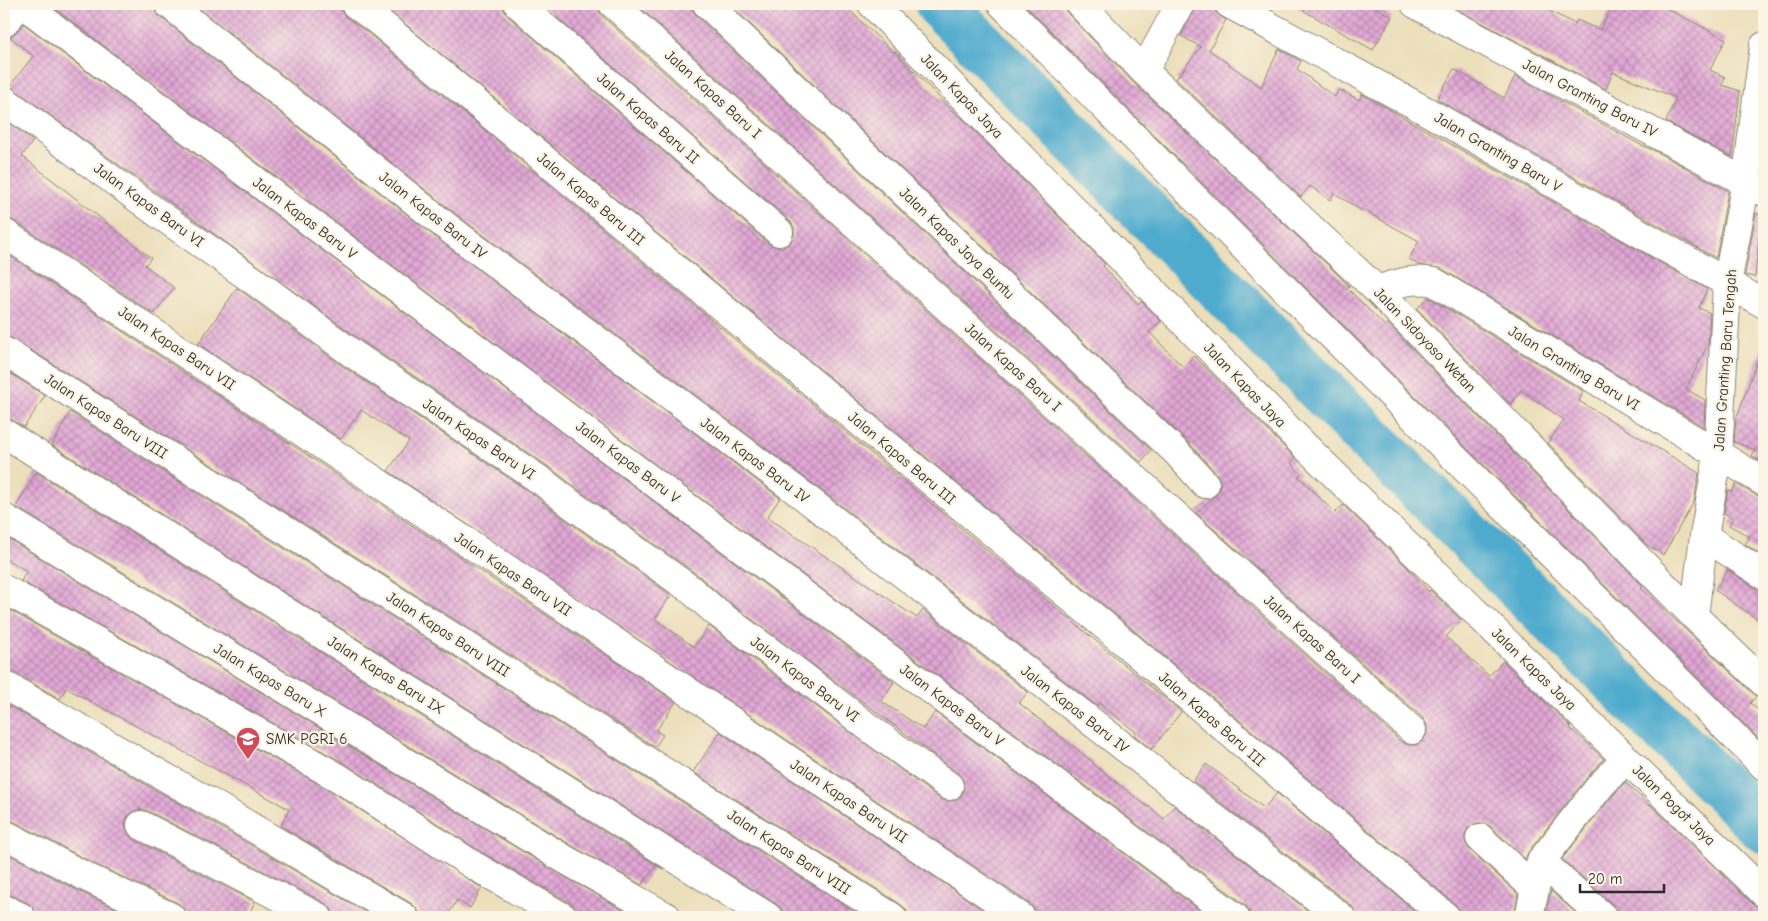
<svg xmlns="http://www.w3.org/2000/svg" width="1768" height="921" font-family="'Comic Neue',sans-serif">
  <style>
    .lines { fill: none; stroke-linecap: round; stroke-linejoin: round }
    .river { stroke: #50abce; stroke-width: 50 }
    .building { fill: url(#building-cross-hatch) }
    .minor-casing { stroke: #8c8574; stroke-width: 30 }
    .minor { stroke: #fff; stroke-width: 28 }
    .labels { text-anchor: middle; stroke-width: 4.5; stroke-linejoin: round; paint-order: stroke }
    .street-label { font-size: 15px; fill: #2b2b2b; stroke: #fcf5e5 }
    .poi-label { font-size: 15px; fill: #2b2b2b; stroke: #fcf5e5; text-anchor: start }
  </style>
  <defs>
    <pattern id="building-cross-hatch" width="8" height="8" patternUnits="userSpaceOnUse" patternTransform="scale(1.25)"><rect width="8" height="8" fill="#e2a8d6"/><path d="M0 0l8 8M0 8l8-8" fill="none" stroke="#b789ae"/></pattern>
  </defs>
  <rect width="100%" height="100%" fill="#fcf5e5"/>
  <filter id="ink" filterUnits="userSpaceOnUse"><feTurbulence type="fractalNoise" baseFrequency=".02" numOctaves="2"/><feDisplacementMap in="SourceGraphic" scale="10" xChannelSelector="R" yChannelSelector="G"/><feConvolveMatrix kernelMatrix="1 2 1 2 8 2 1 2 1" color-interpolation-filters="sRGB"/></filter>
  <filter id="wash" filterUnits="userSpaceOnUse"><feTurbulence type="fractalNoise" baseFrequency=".0096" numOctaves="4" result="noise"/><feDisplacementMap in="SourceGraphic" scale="20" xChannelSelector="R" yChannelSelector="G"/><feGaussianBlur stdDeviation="1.12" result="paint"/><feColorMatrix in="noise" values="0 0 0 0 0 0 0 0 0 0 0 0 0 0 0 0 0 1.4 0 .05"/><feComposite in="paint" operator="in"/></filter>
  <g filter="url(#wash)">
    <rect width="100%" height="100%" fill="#ecdfbc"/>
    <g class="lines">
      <path class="river" d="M940,4L1366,435L1764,828"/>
    </g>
    <g id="blocks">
      <path class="building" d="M49,4H154L155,10L159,16L438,239L780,498L767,517L917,618L923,610L1028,692L1019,703L1094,763L1093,764L1148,807L1149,806L1164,819L1174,806L1316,917H1250L1249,910L1244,904L605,427Z
        M194,4H340L341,11L346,17L368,33L1181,712L1152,749L1134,735L1136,732L1099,703L1097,706L812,483L457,215Z
        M381,4H503V9L508,16L769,244L776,247H784L790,243L794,235V227L789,220L541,4H598V9L602,16L1401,742L1409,745H1416L1423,741L1427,733V725L1423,718L1196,513L1216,495L1220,489V481L1217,474L1190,444L729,4H843L874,34L894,52L895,51L950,109L962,118L1105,264L1103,266L1138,304L1141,301L1161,321L1149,332L1183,367L1194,356L1295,458L1291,463L1301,474L1298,476L1335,513L1343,505L1407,567L1429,592L1430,590L1461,620L1446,637L1489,676L1503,661L1571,727L1570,728L1604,759L1589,775L1529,851L1525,859L1490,826L1484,823H1476L1468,828L1465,834V842L1469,849L1518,894L1514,917H1461L1460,911L1456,905L1116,615Z
        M636,4H692V9L696,15L1151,450L1141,462Z
        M1024,4H1060L1069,15L1133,82L1330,267L1349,286L1347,288L1385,326L1387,323L1643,586L1641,588L1756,696L1750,703L1764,715V744L1328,310Z
        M1196,4H1213L1216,13L1226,20L1209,50L1261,87L1279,49L1301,61L1297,69L1335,97L1339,89L1359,100L1362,94L1707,289L1699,308L1710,313L1708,344L1686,389L1705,400L1704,427L1442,269L1419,265L1409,259L1419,241L1365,211L1364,212L1334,193L1330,200L1310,186L1301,197L1176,79L1201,47L1181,36L1194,11Z
        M1292,4H1370L1392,17L1373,50Z
        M1447,4H1536L1575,24L1577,20L1600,30L1613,4H1658L1726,39L1710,70L1725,77L1722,85L1740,91L1732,157L1666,122L1676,98L1613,72L1606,89Z
        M24,24L587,451L894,682L881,701L923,729L935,712L1209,917H1036L1035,910L1030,904L388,471L409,441L361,410L341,439L198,344L237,288L344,367L534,495L562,517L671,595L655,619L694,647L709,626L940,799L947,801L955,800L962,795L964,788L963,780L958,773L726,600L699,576L580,491L552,469L362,341L10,86L33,56L10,37Z
        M1454,69L1504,98L1515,76L1639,144L1655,151L1728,191L1716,258L1437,99Z
        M4,119L33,141L22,156L151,258L145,265L174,288L154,314L13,220L4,218Z
        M1756,213L1761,216L1755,277L1745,275Z
        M4,252L676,702L656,731L663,735L655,747L12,338L4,336Z
        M1428,297L1583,391L1579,401L1699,473L1694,502L1663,555L1646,544L1548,443L1564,420L1521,390L1511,405L1417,309Z
        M1761,350H1764V464L1752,456L1755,450L1734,442L1736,419Z
        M4,369L45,396L24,427L12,420L4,418Z
        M70,412L863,917H784L782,909L776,904L52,445Z
        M36,472L663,869L656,865L642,885L574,847L16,507Z
        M1736,484L1756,495L1764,498V557L1745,544L1750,537L1729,525L1733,518L1724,513L1728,490L1732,492Z
        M4,536L558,873L636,917H579L577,910L571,903L481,852L347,765L21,581L27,571L4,558Z
        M1728,570L1755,588L1764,590V624L1715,590Z
        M6,608L331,791L482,888L470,908L457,900L447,917H420L418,910L412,904L281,826L289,809L66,688L60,699L12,671L4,669V613Z
        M4,703L208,820L374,917H335L331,908L325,903L148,811L141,809L133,812L127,817L125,825L128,833L133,839L255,902L247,917H186L184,909L178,903L95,864L11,820L4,818Z
        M720,732L994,917H908L906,909L900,904L693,772Z
        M1206,764L1264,808L1277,793L1422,917H1356L1355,911L1351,905L1193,781Z
        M1625,782L1650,806L1651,805L1753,904L1760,908H1764V917L1618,916V912L1613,905L1562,859L1613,795Z
        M4,852L81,892L135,917H36L34,909L28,903L11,895L4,894Z
        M1551,891L1575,912L1570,917H1545Z"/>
    </g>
  </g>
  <g filter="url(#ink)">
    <use href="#blocks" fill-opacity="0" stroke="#8c8574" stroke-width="1"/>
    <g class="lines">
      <defs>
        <path id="minor" d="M23,4L596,439L1235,917
          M169,4L447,227L802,495L1341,917
          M355,4L378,21L1106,627L1446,917
          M518,4L779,232
          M613,4L1412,730
          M707,4L1178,454L1205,484
          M872,4L1305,446L1764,893
          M1002,4L1317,321L1764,766
          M1080,4L1144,71L1377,290L1694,616L1764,683
          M1229,4L1428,112L1764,304
          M1415,4L1764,192
          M4,23L20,4
          M1144,71L1180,4
          M4,100L156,212L257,283L353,354L543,482L571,504L690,589L716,612L800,674L868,727L949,786
          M4,233L485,554L1021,917
          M1377,290C1399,283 1410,278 1434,282L1764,482
          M4,351L892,917
          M4,433L768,917
          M4,518L566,860L667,917
          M1704,536L1764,575
          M4,589L339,778L473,865L563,917
          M1694,616L1704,536L1718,456L1727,284L1746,182L1764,46
          M4,685L216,806L404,917
          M141,825L318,917
          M4,834L88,878L171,917
          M1480,838L1535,889
          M1541,861L1603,917
          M4,909L21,917
          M1529,917L1541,861L1601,785L1626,759"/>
      </defs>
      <use href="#minor" class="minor-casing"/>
      <use href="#minor" class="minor"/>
    </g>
  </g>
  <defs>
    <symbol id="school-pin" viewBox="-11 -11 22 30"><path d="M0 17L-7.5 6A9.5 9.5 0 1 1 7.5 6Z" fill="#d1495b" stroke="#fcf5e5"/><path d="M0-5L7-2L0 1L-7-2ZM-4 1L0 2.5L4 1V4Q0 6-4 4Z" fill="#fff"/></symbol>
  </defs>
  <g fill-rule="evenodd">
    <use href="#school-pin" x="234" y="725" width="28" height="38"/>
  </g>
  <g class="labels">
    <g class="street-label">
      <text transform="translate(713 94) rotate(42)" y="5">Jalan Kapas Baru I</text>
      <text transform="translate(962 96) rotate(46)" y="5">Jalan Kapas Jaya</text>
      <text transform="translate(1590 98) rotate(28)" y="5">Jalan Granting Baru IV</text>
      <text transform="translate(648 118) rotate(41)" y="5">Jalan Kapas Baru II</text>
      <text transform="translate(1498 152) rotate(30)" y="5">Jalan Granting Baru V</text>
      <text transform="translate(591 199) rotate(40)" y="5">Jalan Kapas Baru III</text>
      <text transform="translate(149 205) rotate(36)" y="5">Jalan Kapas Baru VI</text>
      <text transform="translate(433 215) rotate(38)" y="5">Jalan Kapas Baru IV</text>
      <text transform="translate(305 218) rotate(37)" y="5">Jalan Kapas Baru V</text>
      <text transform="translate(957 243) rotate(44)" y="5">Jalan Kapas Jaya Buntu</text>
      <text transform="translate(1425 340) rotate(46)" y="5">Jalan Sidoyoso Wetan</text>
      <text transform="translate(177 348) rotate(34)" y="5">Jalan Kapas Baru VII</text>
      <text transform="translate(1725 360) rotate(-86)" y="5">Jalan Granting Baru Tengah</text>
      <text transform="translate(1013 367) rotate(42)" y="5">Jalan Kapas Baru I</text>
      <text transform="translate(1574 368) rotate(31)" y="5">Jalan Granting Baru VI</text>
      <text transform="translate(1245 385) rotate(46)" y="5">Jalan Kapas Jaya</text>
      <text transform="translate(106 416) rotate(33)" y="5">Jalan Kapas Baru VIII</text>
      <text transform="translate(479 439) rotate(34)" y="5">Jalan Kapas Baru VI</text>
      <text transform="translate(902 458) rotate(40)" y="5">Jalan Kapas Baru III</text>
      <text transform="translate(755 460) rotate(37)" y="5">Jalan Kapas Baru IV</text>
      <text transform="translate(628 462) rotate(37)" y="5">Jalan Kapas Baru V</text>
      <text transform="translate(513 574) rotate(34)" y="5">Jalan Kapas Baru VII</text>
      <text transform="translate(448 634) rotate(33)" y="5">Jalan Kapas Baru VIII</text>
      <text transform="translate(1312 639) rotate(42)" y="5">Jalan Kapas Baru I</text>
      <text transform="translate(1534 669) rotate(44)" y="5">Jalan Kapas Jaya</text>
      <text transform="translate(386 675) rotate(32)" y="5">Jalan Kapas Baru IX</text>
      <text transform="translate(805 679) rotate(37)" y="5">Jalan Kapas Baru VI</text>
      <text transform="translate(270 680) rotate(31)" y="5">Jalan Kapas Baru X</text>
      <text transform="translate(952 705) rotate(37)" y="5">Jalan Kapas Baru V</text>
      <text transform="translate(1075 709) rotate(38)" y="5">Jalan Kapas Baru IV</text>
      <text transform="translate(1212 719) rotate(41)" y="5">Jalan Kapas Baru III</text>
      <text transform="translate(849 801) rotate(34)" y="5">Jalan Kapas Baru VII</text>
      <text transform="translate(1674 805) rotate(44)" y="5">Jalan Pogot Jaya</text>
      <text transform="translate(789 852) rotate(33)" y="5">Jalan Kapas Baru VIII</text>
    </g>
    <g class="poi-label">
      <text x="266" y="744">SMK PGRI 6</text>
    </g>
  </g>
  <rect width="1768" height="921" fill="none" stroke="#fcf5e5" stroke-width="20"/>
  <path d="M1580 884v8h84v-8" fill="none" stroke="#2b2b2b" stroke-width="2.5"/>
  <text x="1588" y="884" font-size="15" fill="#2b2b2b" stroke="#fcf5e5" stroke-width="4" paint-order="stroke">20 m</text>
</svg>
